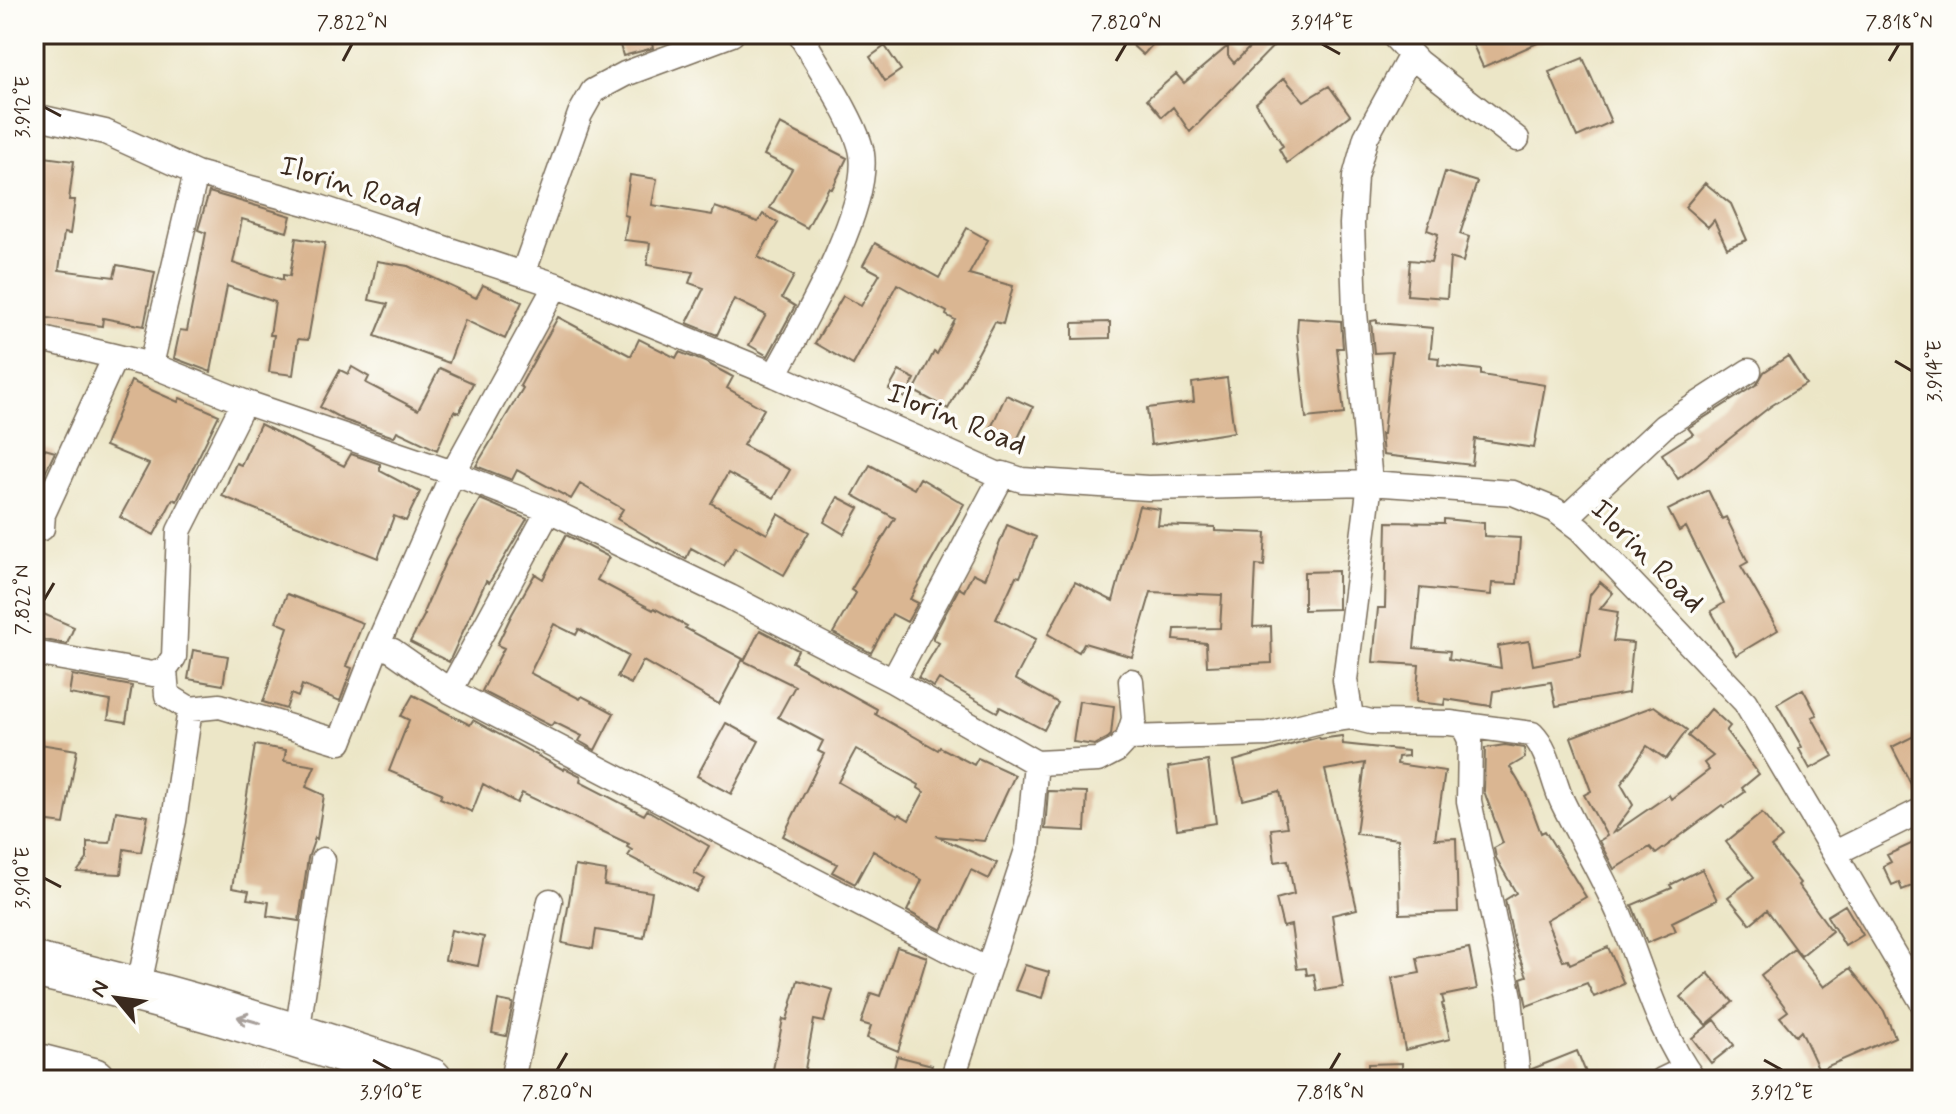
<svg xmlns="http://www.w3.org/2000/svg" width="1956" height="1114" font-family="Mynerve,sans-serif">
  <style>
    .building { fill: #dab692; fill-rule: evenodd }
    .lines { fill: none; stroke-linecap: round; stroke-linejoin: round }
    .minor-casing { stroke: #796c59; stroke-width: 27 }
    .motorway-casing { stroke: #796c59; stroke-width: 47 }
    .minor { stroke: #fff; stroke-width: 24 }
    .motorway { stroke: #fff; stroke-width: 44 }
    .oneway { stroke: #a79f9a }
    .ticks { fill: none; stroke: #3b2a1e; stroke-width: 3 }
    .labels { text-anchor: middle; stroke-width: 7; stroke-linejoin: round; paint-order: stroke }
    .street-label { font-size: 30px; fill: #3b2a1e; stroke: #fdfcf7 }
    .neatline { fill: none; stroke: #3b2a1e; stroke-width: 3 }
    .ticks-label { font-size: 20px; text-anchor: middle; fill: #3b2a1e }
  </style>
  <rect width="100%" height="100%" fill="#fdfcf7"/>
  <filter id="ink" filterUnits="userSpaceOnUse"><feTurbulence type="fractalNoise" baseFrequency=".0125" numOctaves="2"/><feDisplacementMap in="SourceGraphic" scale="16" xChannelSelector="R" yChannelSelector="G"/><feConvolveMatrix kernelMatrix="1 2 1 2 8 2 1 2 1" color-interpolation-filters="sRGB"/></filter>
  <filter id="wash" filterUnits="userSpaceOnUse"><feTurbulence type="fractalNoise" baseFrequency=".006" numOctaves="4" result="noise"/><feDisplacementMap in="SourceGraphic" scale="32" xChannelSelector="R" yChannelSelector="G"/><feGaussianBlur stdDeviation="1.8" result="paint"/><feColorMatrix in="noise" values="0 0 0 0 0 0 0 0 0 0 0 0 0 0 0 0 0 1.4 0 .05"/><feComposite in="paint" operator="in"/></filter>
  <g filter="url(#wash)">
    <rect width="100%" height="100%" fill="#ece6c7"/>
    <g id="blocks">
      <path class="building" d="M617,34H650L653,48L623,56Z
        M1120,34H1162L1143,55Z
        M1263,34H1285L1190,132L1173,107L1162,117L1147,99L1176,74L1184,83L1228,46V56L1234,63Z
        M1468,34H1558L1483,67Z
        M885,46L901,70L885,81L870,57Z
        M1583,58L1611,122L1577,137L1549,72Z
        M1284,78L1304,101L1329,86L1350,115L1287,163L1279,149L1283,146L1256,103Z
        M780,124L847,158L832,189L829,187L807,228L770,208L792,169L764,155Z
        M37,156L74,161L69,200H75L70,234L64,233L59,270L114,277L117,265L155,272L144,326L103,318L102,326L34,316V176Z
        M1445,172L1477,182L1460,234L1469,237L1463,262L1450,258L1447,298L1407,295L1410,260L1431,262L1438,234L1427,230Z
        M630,175L657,179L652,205L712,215L715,207L758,222L763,214L778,223L758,257L794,276L782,298L795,306L768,356L749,345L766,315L734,299L717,335L687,323L704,288L689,283L693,272L647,265L650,243L624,240L628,216L624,215Z
        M1705,183L1731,204L1747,240L1727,248L1714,220L1708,227L1685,207Z
        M209,192L291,216L287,232L242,219L233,263L283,280V275L290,276L296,238L325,243L308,340L298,339L293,375L269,372L274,335H270L275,302L227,286L211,372L174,358L180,330L187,331L206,233L198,230Z
        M967,228L988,240L969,274L1013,286L1003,324L995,322L948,409L914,391L934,352L937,354L955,320L946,315L947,312L897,284L853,365L815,343L843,296L861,306L880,274L863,265L875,243L939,278Z
        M377,261L408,266L476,298L483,285L522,302L505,339L465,320L449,363L375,336L388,304L369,300Z
        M558,317L631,356L639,339L676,358L679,352L705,362L733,377L727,388L764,409L743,445L790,470L774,498L728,473L711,503L767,534L778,514L809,532L784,575L735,547L724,566L691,548L686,559L617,519L623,509L580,484L571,499L517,470L512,480L476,466L523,388L520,386Z
        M1298,318L1341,321L1343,348H1337L1344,414L1306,418L1297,332Z
        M1377,320V323L1433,328L1430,357L1439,358L1438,365L1481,370V375L1545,385L1534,448L1475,439L1472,465L1383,455L1381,434H1383L1392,352L1374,353L1371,321Z
        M1110,322V338L1073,339V323Z
        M1788,356L1806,384L1771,406L1678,479L1662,454L1693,434L1688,428L1757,384L1764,372Z
        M352,367L369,377L366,383L418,410L440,368L473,383L459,413L454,411L437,450L397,431L394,437L344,420L320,407L340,370L348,374Z
        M899,371L915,379L905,398L889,389Z
        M1227,378L1234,432L1151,445L1147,408L1194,402L1192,383Z
        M131,381L178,402L180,398L219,415L177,501L173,499L154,535L120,517L149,464L105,446Z
        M1006,395L1033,407L1016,442L990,430Z
        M260,424L344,466L351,454L380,464V471L420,492L406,521L394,516L378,558L222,496L236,463L241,465Z
        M34,446L55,452L42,479L34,477Z
        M870,465L914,489L920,478L964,504L910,599L918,603L907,622L892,614L871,653L833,633L856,593L851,590L895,518L853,495Z
        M1708,490L1722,519L1726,517L1748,562L1741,566L1778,630L1736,655L1711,611L1724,603L1686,527L1679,531L1668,510Z
        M838,497L859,508L844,534L824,522Z
        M480,499L527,519L489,583L486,581L449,662L410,642L425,614L423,613L446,560Z
        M1139,506L1160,509L1158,525L1215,527V531L1266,533L1264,566L1256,565L1253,627L1271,626L1272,663L1207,666L1206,643L1174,640L1175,629L1220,628L1222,595L1151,592L1132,657L1084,643L1079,652L1048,634L1075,582L1113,601Z
        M1444,519L1484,523V536L1520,538L1517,584L1492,583L1491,595L1420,588L1414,648L1450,651L1449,659L1501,668L1498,646L1529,641L1533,665L1580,656L1590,595L1600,582L1613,593L1600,609L1618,612L1613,641L1633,643L1628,693L1556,706L1551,682L1493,691L1491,706L1445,699L1444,705L1416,702L1419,665L1373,662L1378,608H1385L1387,522L1444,523Z
        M1007,525L1036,537L1020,577L1016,576L996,619L1036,639L1015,679L1058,703L1044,730L1000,707L997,712L939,679L934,687L918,678L939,643L933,640V637L959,588L964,591L973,573L985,579Z
        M566,535L609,557L597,580L653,610L654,608L687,626L685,628L743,659L719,704L643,661L631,684L617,677L628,656L579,629L576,635L554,624L530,673L580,699L582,696L614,713L595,750L579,741L582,736L554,722L551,726L482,691L504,648L497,645L512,614L535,574L543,579Z
        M1338,571V609L1304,610V572Z
        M287,594L363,623L346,666L352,668L340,701L302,685L298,697L291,694L286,709L263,702L288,627L276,622Z
        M34,610L74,627L67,644L34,638Z
        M760,630L798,650L792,662L877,709L875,714L938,750L940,747L974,765L978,758L1015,775L984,841L936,836L997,863L989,879L971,870L942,930L907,911L922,880L873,851L855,884L832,872L837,864L783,836L824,754L818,751L823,741L778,717L795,686L744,661ZM856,749L919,785L918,788L924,792L909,820L899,814L898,816L838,782Z
        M193,650L228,656L223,685L188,679Z
        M72,675L132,686L126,722L108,719L111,701L69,694Z
        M1803,689L1817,715L1812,717L1833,756L1810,769L1799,749L1802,747L1777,704Z
        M413,695L470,725L473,720L564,770L565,768L581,776L580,782L644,815L647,810L709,846L694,873L705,879L697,892L628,856L632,850L627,847L629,844L522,793L517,803L483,784L472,812L440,798L442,793L389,771L409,720L401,716Z
        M1079,701L1114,706L1111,735L1108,738L1095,745L1073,742Z
        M1654,706L1687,730L1666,759L1647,746L1621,784L1633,805L1612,834L1669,795L1671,799L1709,770L1704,763L1713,756L1688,736L1711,709L1730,726L1726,731L1759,774L1742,788L1745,792L1724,807L1722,805L1656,854L1650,847L1614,869L1599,841L1607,836L1584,795L1591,791L1571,737Z
        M726,723L759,741L731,794L697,776Z
        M1922,732V795L1917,796L1892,747Z
        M1342,736L1343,744L1408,751V756L1398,757L1397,764L1445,771L1435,839L1456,838L1458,912L1400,914L1398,839L1356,834L1365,763L1325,770L1357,909L1332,915L1343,987L1317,991L1314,974L1307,975L1306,968L1297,969L1291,925L1283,927L1276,899L1294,894L1288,860L1275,862L1271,829L1287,827L1279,791L1243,800L1234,761L1319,737L1320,739Z
        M40,744L77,750L64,824L34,820V779Z
        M255,745L286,750L284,761L315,766L306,787L324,795L317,839L315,838L308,858L299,921L267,916L269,902L247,899L249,891L232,888Z
        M1505,745L1524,748L1525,758L1510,767L1527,796L1541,833L1545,831L1586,897L1546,920L1563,961L1568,960L1570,964L1608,947L1624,984L1594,997L1587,983L1527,1006L1526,1002L1521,978L1527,976L1515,946L1505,900L1516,893L1496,858L1494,848L1503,843L1484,791L1485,748Z
        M1208,761L1216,823L1177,829L1168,767Z
        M1048,791L1087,792L1085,831L1045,829Z
        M116,811L148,816L141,852L124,849L121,874L77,872L87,859V842L110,843Z
        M1762,813L1782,838L1771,847L1800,883L1798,885L1832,931L1801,956L1767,910L1750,924L1728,897L1754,877L1726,842Z
        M1922,839V882L1902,890L1899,882L1892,885L1883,866L1891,862L1887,855Z
        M575,866L606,871L604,885L652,892L644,938L596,930L593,949L562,943Z
        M1702,869L1717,900L1672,922L1676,931L1647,943L1632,905L1672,888L1670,885Z
        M1845,905L1863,935L1845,946L1827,916Z
        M451,930L484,937L478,966L445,960Z
        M897,947L927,957L898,1051L867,1038L871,1026L861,1023L871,993L880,996Z
        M1469,948L1477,989L1442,996L1444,1003L1442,1004L1450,1039L1405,1050L1392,978L1420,973L1417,958Z
        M1794,949L1824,987L1850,968L1884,1011L1895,1037L1819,1070L1801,1031L1796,1036L1780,1017L1788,1011L1761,975Z
        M1025,965L1049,972L1042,998L1015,990Z
        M1708,973L1733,1002L1706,1025L1681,997Z
        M798,980L833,990L824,1022L814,1020L803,1080H771L783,1019L787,1020Z
        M498,1000L513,1003L506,1036L492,1033Z
        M1715,1020L1734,1045L1711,1063L1692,1038Z
        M1577,1051L1589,1080H1533L1532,1069Z
        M897,1056L932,1065L928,1080H891Z
        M1402,1063V1080H1368V1064Z"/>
    </g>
  </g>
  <g filter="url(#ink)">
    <use href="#blocks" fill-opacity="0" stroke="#796c59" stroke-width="2"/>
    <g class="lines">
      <defs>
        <path id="minor" d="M1392,34L1418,62L1517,139
          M34,116L105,132L196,173L313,205L556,285L775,375L1001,476L1003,474L1022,480L1148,488L1370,483L1513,493L1555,510L1580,529L1745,702L1922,1002
          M523,274L580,114L593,91L625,74L732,34
          M34,337L151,365L244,402L453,473L549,510L730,597L893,681L1036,763L1098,760L1117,750L1128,738L1134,719L1131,681
          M151,365L196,173
          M775,375C802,325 870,209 862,154C858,124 816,63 800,34
          M1566,518L1664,426L1749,371
          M34,528H42L43,514L115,357
          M378,644L393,651L450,691L987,970
          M34,653L153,674L165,670L174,657L179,531L244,402
          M893,681L1003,474
          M450,691L549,510
          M190,709L220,706L340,742L378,644L453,473L556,285
          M1351,717L1345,680L1370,483L1355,312L1352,224L1355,177L1366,137L1411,55
          M1463,725L1470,740L1469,801L1510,997L1518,1080
          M1128,738L1268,734L1320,721L1351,717L1371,722L1450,723L1532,734C1549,751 1552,779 1562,801C1580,838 1601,874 1618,911C1641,965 1658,1033 1694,1080
          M1835,853L1922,810
          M138,989L174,821L190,709L167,695L165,670
          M297,1034L323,860
          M512,1080L550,901
          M952,1080L1028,847L1036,763
          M1662,1080L1685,1069"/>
        <path id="motorway" d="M34,965C169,995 299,1035 430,1080
          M34,1065L93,1080"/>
      </defs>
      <use href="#minor" class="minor-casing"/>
      <use href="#motorway" class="motorway-casing"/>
      <use href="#minor" class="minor"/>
      <use href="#motorway" class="motorway"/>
    </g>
    <defs><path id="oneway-shaft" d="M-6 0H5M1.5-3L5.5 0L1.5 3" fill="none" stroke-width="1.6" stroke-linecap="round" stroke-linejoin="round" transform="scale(2)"/></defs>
    <use class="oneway" href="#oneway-shaft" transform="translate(249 1020) rotate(-164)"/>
  </g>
  <path class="ticks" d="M1322,44L1340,54M343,61L352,44M1116,61L1126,44M1889,61L1899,44M44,107L61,116M1895,361L1912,371M44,600L54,583M44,878L61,887M373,1060L391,1070M1764,1060L1782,1070M557,1070L567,1053M1330,1070L1340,1053"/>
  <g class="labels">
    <g class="street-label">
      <text transform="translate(351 185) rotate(17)" y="10">Ilorin Road</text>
      <text transform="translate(957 418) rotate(22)" y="10">Ilorin Road</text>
      <text transform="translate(1648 555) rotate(45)" y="10">Ilorin Road</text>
    </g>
  </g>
  <rect width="1956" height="1114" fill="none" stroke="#fdfcf7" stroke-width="88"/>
  <g transform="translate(116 998) rotate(299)" stroke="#fdfcf7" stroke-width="6" paint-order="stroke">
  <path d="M0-6L14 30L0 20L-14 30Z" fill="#3b2a1e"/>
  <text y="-12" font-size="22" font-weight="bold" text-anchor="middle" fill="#3b2a1e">N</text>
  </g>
  <rect x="44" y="44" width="1868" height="1026" class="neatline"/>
  <g class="ticks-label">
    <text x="352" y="29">7.822°N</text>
    <text x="1126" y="29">7.820°N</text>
    <text x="1322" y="29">3.914°E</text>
    <text x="1899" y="29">7.818°N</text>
    <text transform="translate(22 107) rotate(-90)" y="7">3.912°E</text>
    <text transform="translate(1934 371) rotate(-90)" y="7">3.914°E</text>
    <text transform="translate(22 600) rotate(-90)" y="7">7.822°N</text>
    <text transform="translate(22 878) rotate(-90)" y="7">3.910°E</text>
    <text x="391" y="1099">3.910°E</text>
    <text x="557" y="1099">7.820°N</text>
    <text x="1330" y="1099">7.818°N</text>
    <text x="1782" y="1099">3.912°E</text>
  </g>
</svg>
